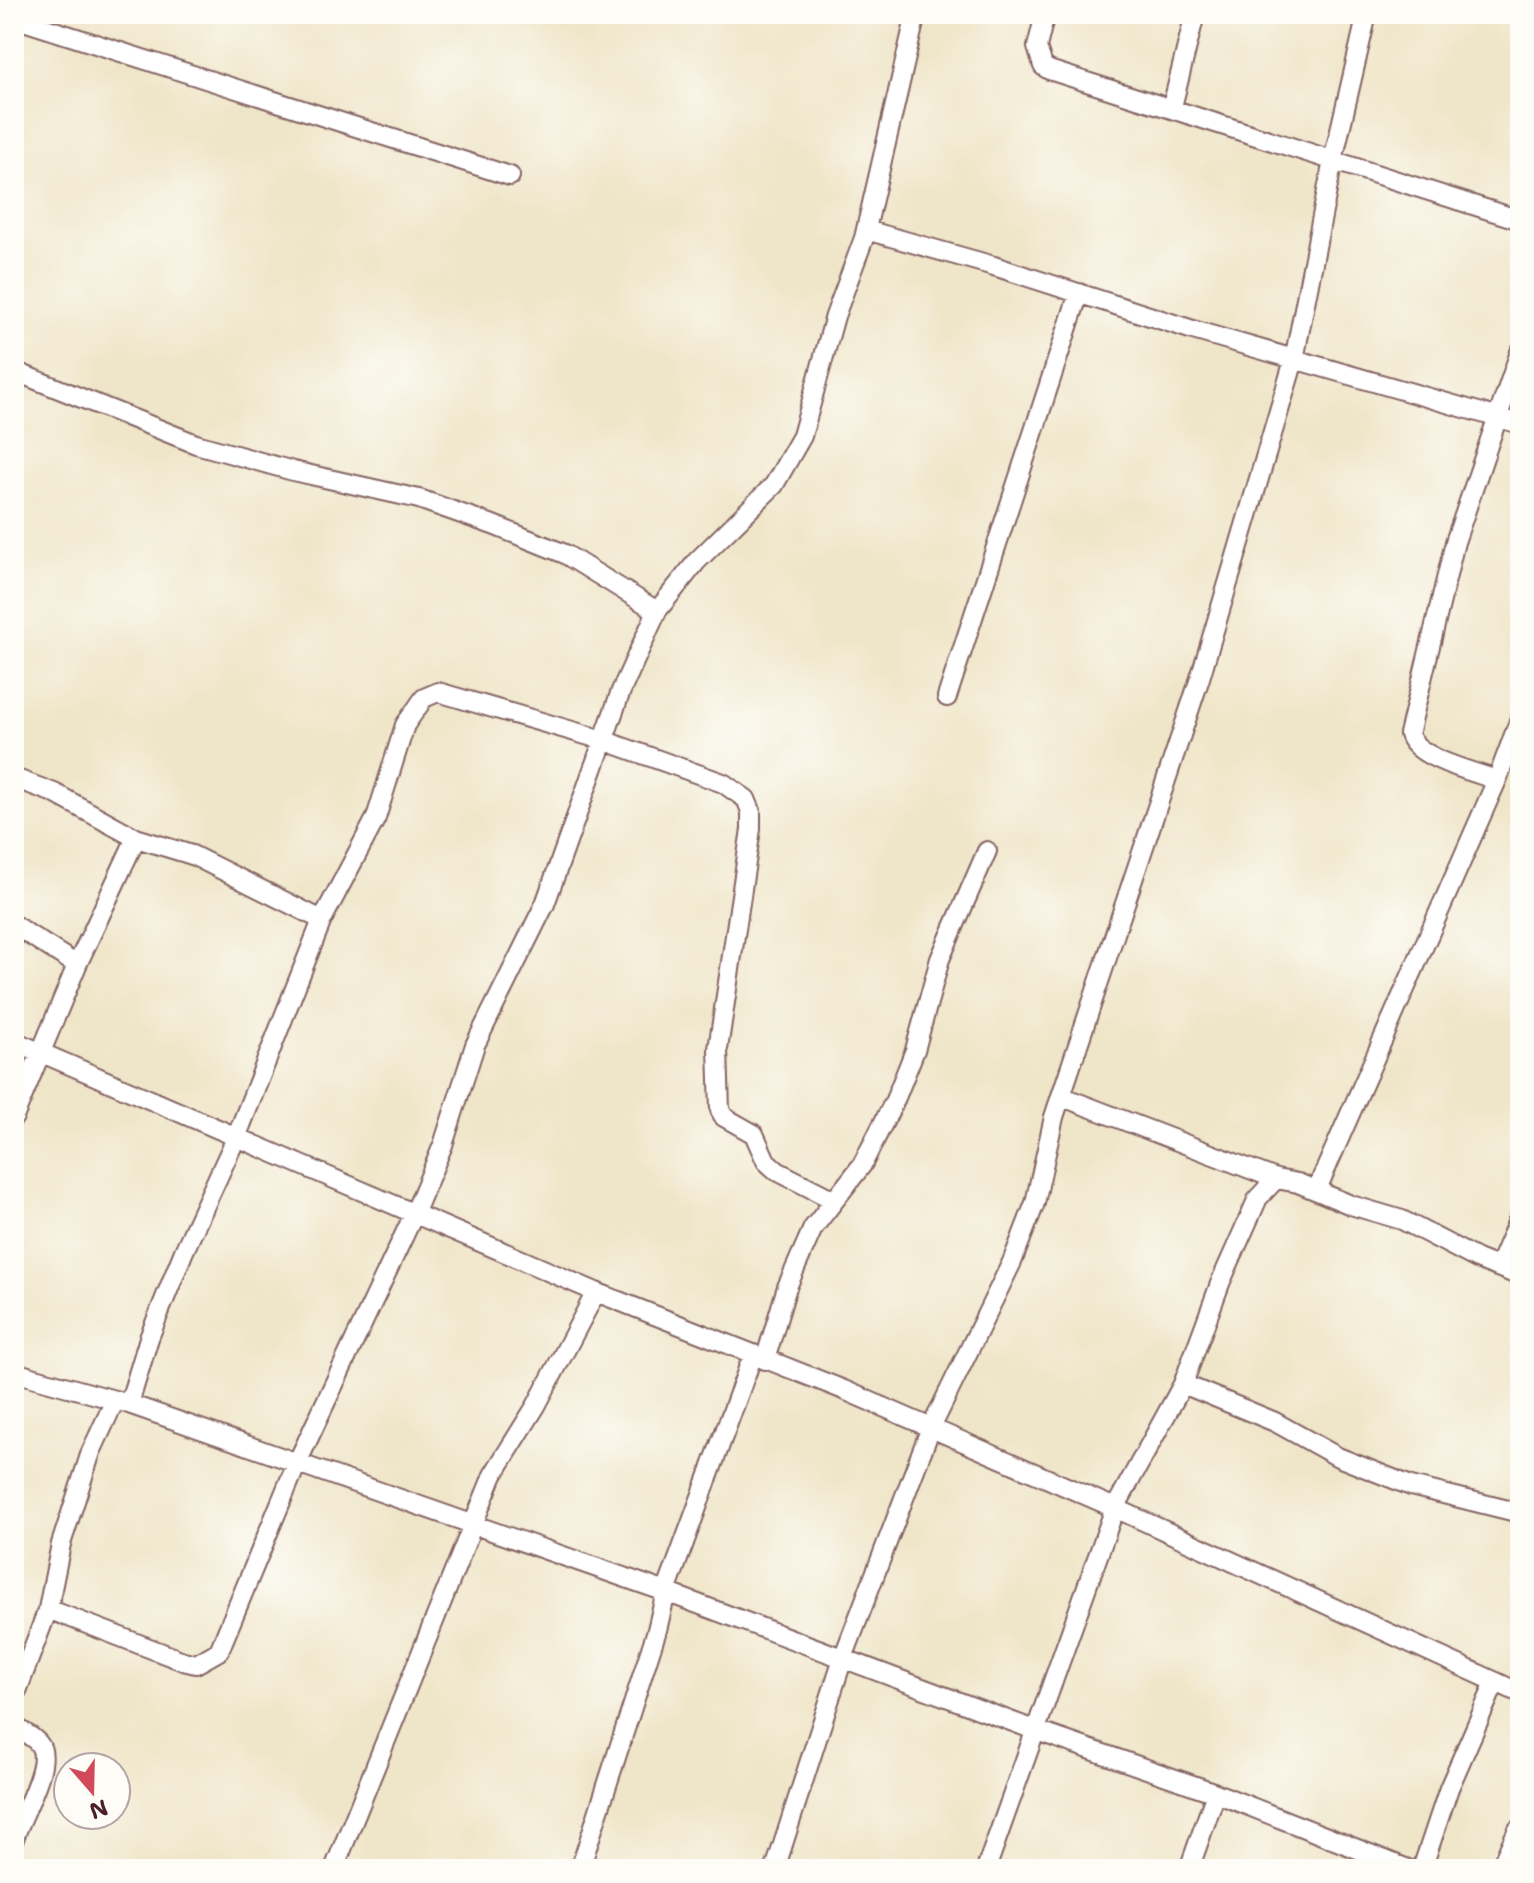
<svg xmlns="http://www.w3.org/2000/svg" width="1534" height="1883" font-family="'Shantell Sans',sans-serif">
  <style>
    .lines { fill: none; stroke-linecap: round; stroke-linejoin: round }
    .minor-casing { stroke: #846462; stroke-width: 22 }
    .tertiary-casing { stroke: #846462; stroke-width: 28 }
    .minor { stroke: #fff; stroke-width: 18 }
    .tertiary { stroke: #fff; stroke-width: 24 }
  </style>
  <rect width="100%" height="100%" fill="#fdfcf7"/>
  <filter id="ink" filterUnits="userSpaceOnUse"><feTurbulence type="fractalNoise" baseFrequency=".0125" numOctaves="2"/><feDisplacementMap in="SourceGraphic" scale="16" xChannelSelector="R" yChannelSelector="G"/><feConvolveMatrix kernelMatrix="1 2 1 2 8 2 1 2 1" color-interpolation-filters="sRGB"/></filter>
  <filter id="wash" filterUnits="userSpaceOnUse"><feTurbulence type="fractalNoise" baseFrequency=".006" numOctaves="4" result="noise"/><feDisplacementMap in="SourceGraphic" scale="32" xChannelSelector="R" yChannelSelector="G"/><feGaussianBlur stdDeviation="1.8" result="paint"/><feColorMatrix in="noise" values="0 0 0 0 0 0 0 0 0 0 0 0 0 0 0 0 0 1.4 0 .05"/><feComposite in="paint" operator="in"/></filter>
  <g filter="url(#wash)">
    <rect width="100%" height="100%" fill="#efe5c8"/>
  </g>
  <g filter="url(#ink)">
    <g class="lines">
      <defs>
        <path id="minor" d="M1045,14L1037,47L1043,66L1049,70L1520,220
          M1514,14L1520,16
          M14,18L510,176
          M1172,107L1195,14
          M866,230L994,266L1193,330L1520,424
          M14,371L196,444L293,471L419,499L493,525L565,554L657,611
          M947,697L1079,293
          M14,778L54,793L136,838L192,855L322,920
          M1497,780C1474,772 1415,758 1409,734L1455,542L1520,352
          M14,925L77,965
          M14,1041L596,1292L844,1390L1115,1508L1520,1693
          M1063,1097L1276,1179
          M14,1117L77,965L136,838
          M1317,1189L1497,780L1520,719
          M1499,1265L1520,1216
          M765,1360L787,1287L813,1228L862,1165L895,1100L915,1050L940,959L987,851
          M14,1372L129,1404L666,1592L1037,1731L1216,1793L1408,1869
          M1183,1384L1275,1422L1338,1457L1411,1486L1520,1513
          M129,1404L149,1338L184,1251L236,1138L322,920L376,818L405,725L424,698L438,692L603,740L723,783L746,799L751,811V829L718,1049L720,1110L724,1117L754,1134L766,1161L777,1171L832,1199
          M48,1609L183,1661L196,1664L219,1651L297,1463L415,1212L443,1145L475,1045L545,904L621,691L657,611L697,561L774,485L802,436L835,316L864,238L916,14
          M14,1699L48,1609L61,1544L91,1452L115,1400
          M14,1725C21,1732 32,1735 39,1744C54,1762 20,1817 14,1839
          M14,1865L24,1869
          M334,1869L493,1475L536,1406L596,1292
          M580,1869L657,1630L666,1592L753,1355
          M775,1869L843,1658L930,1430L1012,1262L1035,1203L1054,1117L1200,678L1294,360L1333,160L1367,14
          M986,1869L1115,1508L1183,1384L1221,1281L1258,1198L1276,1179L1298,1183L1351,1205L1402,1220L1477,1259L1520,1276
          M1189,1869L1216,1793
          M1422,1869L1449,1788L1495,1683"/>
        <path id="tertiary" d="M1503,1869L1520,1832"/>
      </defs>
      <use href="#minor" class="minor-casing"/>
      <use href="#tertiary" class="tertiary-casing"/>
      <use href="#minor" class="minor"/>
      <use href="#tertiary" class="tertiary"/>
    </g>
  </g>
  <rect width="1534" height="1883" fill="none" stroke="#fdfcf7" stroke-width="48"/>
  <g transform="translate(92 1791) rotate(160)"><circle r="38" fill="#fdfcf7" stroke="#b5a4a5" stroke-width="2"/>
  <path d="M0-6L14 30L0 20L-14 30Z" fill="#d1495b"/>
  <text y="-12" font-size="22" font-weight="bold" text-anchor="middle" fill="#4a1f2b">N</text>
  </g>
</svg>
